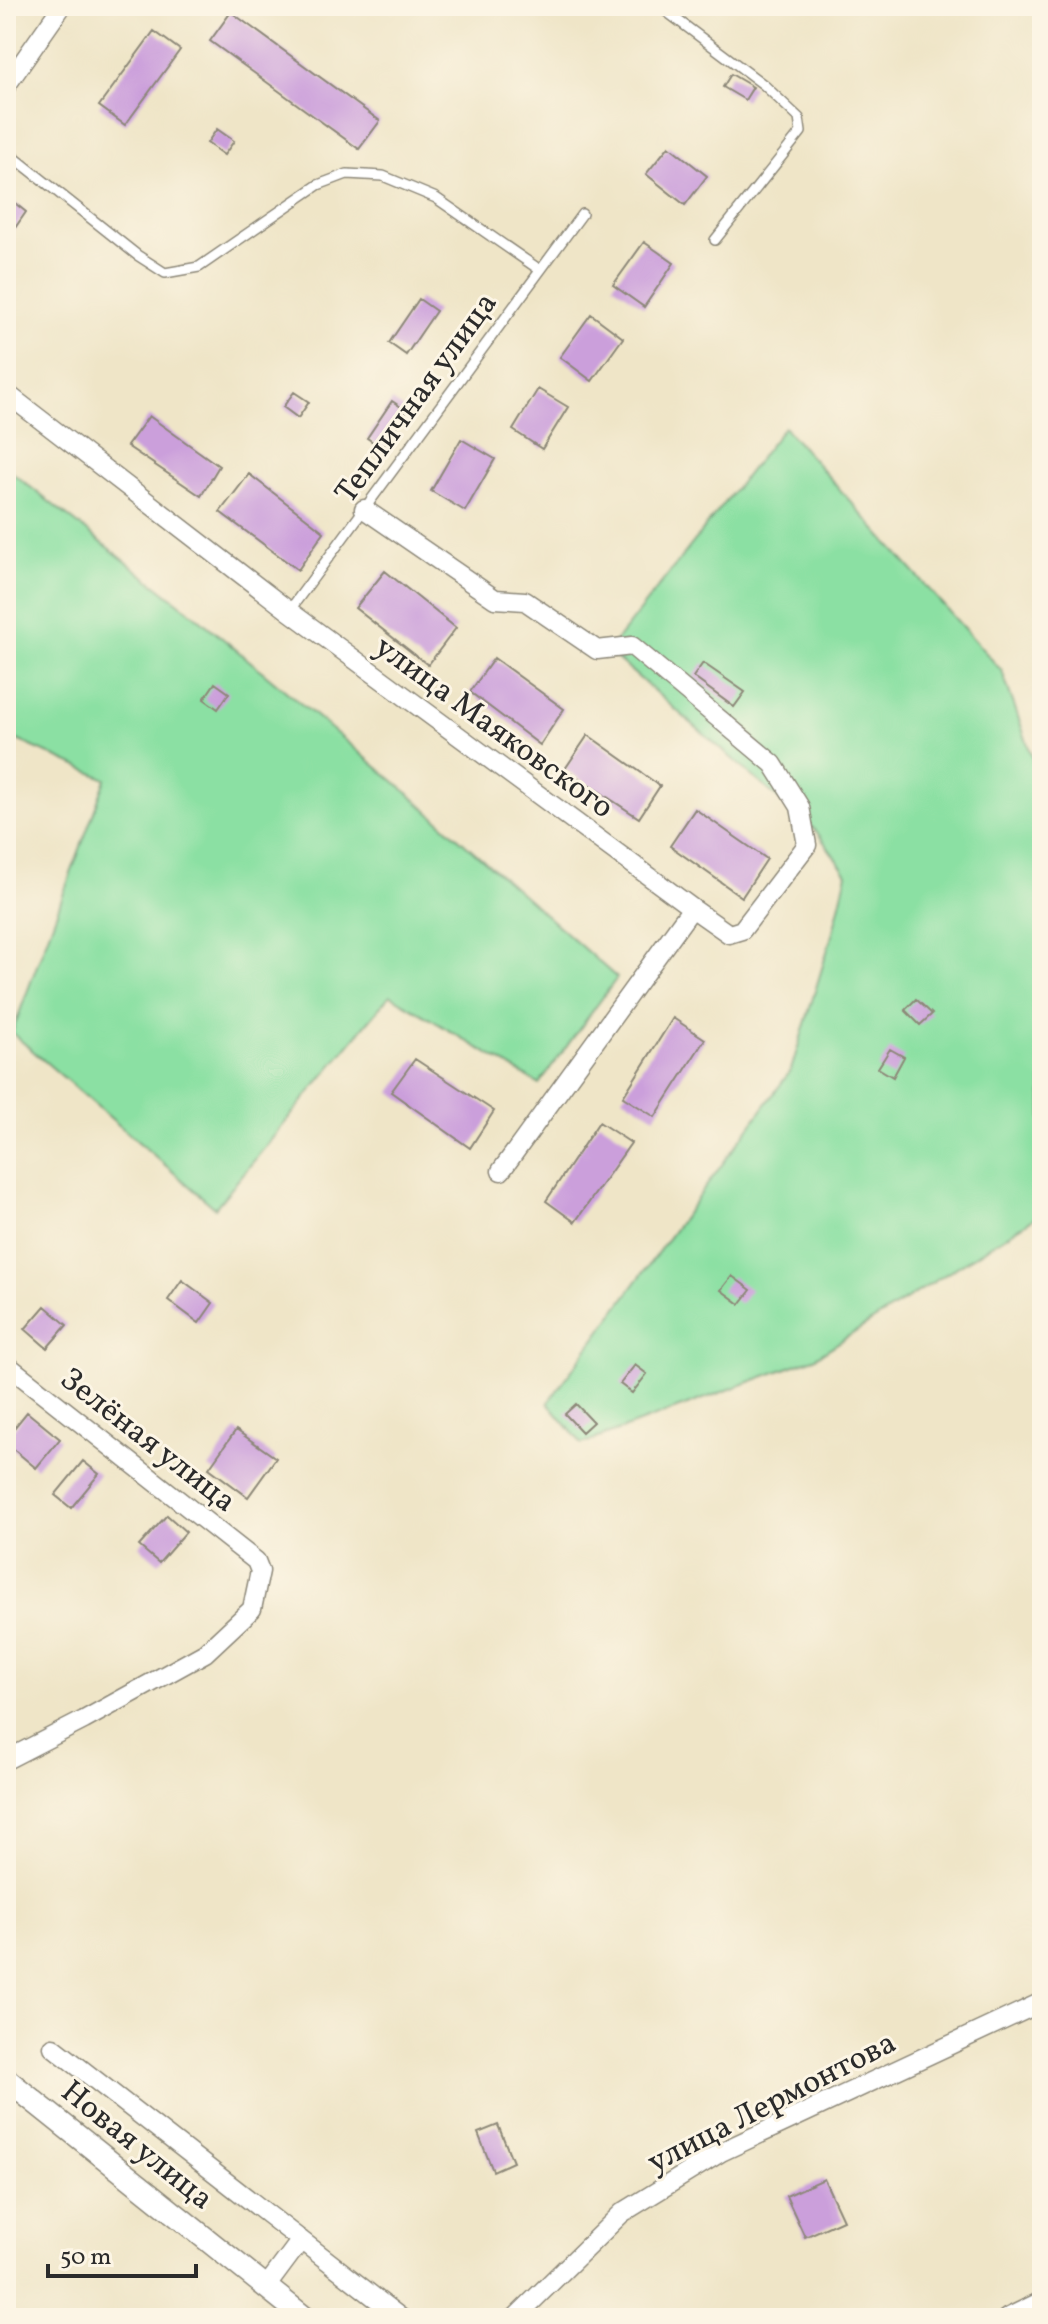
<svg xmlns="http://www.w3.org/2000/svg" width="1048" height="2324" font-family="Vollkorn,serif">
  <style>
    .green { fill: #8be0a3; stroke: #5b8667; stroke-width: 2 }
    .building { fill: #cb9fdb }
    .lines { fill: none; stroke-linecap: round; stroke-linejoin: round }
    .service-casing { stroke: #8d8879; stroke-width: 12 }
    .minor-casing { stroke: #8d8879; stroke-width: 21 }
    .tertiary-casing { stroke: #8d8879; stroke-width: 25 }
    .service { stroke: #fff; stroke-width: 9 }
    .minor { stroke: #fff; stroke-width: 18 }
    .tertiary { stroke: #fff; stroke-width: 22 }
    .labels { text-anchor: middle; stroke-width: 6; stroke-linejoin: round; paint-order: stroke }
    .street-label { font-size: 32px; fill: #2b2b2b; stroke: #fcf5e5 }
  </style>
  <rect width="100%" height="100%" fill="#fcf5e5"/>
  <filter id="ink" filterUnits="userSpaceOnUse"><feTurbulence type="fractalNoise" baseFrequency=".0125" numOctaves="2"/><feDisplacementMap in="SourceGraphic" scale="16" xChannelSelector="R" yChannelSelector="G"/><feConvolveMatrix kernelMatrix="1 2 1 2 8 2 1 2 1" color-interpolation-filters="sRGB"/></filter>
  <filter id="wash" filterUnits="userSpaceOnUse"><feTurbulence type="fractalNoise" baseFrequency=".006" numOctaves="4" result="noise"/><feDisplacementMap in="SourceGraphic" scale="32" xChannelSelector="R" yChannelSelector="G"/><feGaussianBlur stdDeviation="1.8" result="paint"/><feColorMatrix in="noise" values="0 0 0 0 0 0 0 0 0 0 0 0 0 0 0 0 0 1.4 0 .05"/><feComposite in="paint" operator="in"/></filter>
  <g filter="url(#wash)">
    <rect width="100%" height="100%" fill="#efe5c7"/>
    <path class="green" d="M784,427L1002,671L1042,785V1213L814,1358L582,1444L548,1403L791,1070L833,932L847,874L816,831L608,651Z
      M6,468L197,617L402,788L617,978L539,1084L390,995L215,1208L12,1033L106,779L6,735Z"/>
    <g id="blocks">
      <path class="building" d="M231,12L380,121L359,149L210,41Z
        M154,31L180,50L125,125L99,106Z
        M731,74L753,87L745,100L723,87Z
        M217,129L234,141L224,155L207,143Z
        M669,146L707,176L685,205L646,174Z
        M6,196L26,212L6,241Z
        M644,242L674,263L644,307L613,285Z
        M419,299L436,311L406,355L389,343Z
        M591,314L623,338L592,381L560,357Z
        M538,389L568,407L542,449L513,430Z
        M294,392L309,402L298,418L283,407Z
        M392,401L407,411L382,448L367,438Z
        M149,416L219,466L201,496L127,446Z
        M461,439L495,459L465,511L431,491Z
        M249,474L324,532L298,570L220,512Z
        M385,571L456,628L428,665L355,608Z
        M494,658L564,709L540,745L470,692Z
        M703,663L745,692L734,707L693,677Z
        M215,683L229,693L218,709L204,699Z
        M588,735L660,786L639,818L565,769Z
        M695,809L767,859L742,897L670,846Z
        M916,999L932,1014L920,1025L905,1010Z
        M673,1018L705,1039L655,1117L623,1097Z
        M890,1049L904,1057L893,1077L878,1068Z
        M415,1059L494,1111L470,1148L391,1092Z
        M599,1122L631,1143L575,1222L546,1201Z
        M732,1276L751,1290L740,1304L721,1290Z
        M182,1280L213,1303L199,1323L168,1300Z
        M45,1306L67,1325L47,1348L25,1329Z
        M635,1365L647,1374L632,1393L620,1384Z
        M576,1404L593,1422L582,1432L565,1414Z
        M27,1412L60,1439L36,1468L6,1443V1438Z
        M236,1430L276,1458L248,1497L209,1468Z
        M83,1461L99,1474L71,1508L55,1495Z
        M167,1515L186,1532L159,1563L139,1546Z
        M498,2125L513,2162L493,2171L478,2133Z
        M824,2179L843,2220L805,2237L786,2196Z"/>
    </g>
  </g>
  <g filter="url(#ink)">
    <use href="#blocks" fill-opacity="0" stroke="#8d8879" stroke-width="2"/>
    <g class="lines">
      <defs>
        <path id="service" d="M659,6L764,85L799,118L801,132L715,240
          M6,151L137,255L165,273L199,267L318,185L347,174L383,176L436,198L540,270
          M289,611L582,214"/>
        <path id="minor" d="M6,86L62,6
          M6,393L289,611L692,908L501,1171
          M364,509L495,599L525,601L597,650L632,646L773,764L800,807L807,845L742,930L729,934L692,908
          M6,1364L256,1561L260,1571L252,1609L205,1653L84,1720L6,1760
          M53,2047L401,2318
          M266,2287L301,2240
          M515,2318L622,2213L721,2152L1042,2002
          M1007,2318L1042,2301"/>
        <path id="tertiary" d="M6,2079L305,2318"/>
      </defs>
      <use href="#service" class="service-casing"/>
      <use href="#minor" class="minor-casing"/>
      <use href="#tertiary" class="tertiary-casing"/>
      <use href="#service" class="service"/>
      <use href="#minor" class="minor"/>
      <use href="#tertiary" class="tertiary"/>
    </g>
  </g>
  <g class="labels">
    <g class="street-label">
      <text transform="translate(415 397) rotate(-54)" y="11">Тепличная улица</text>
      <text transform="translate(495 726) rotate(36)" y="11">улица Маяковского</text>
      <text transform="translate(149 1439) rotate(38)" y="11">Зелёная улица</text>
      <text transform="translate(771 2101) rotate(-27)" y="11">улица Лермонтова</text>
      <text transform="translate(138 2144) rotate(39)" y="11">Новая улица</text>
    </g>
  </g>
  <rect width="1048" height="2324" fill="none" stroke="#fcf5e5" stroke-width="32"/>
  <path d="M48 2264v12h148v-12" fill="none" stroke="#2b2b2b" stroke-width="4"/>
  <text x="60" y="2264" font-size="24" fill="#2b2b2b" stroke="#fcf5e5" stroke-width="6" paint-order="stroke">50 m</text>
</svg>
